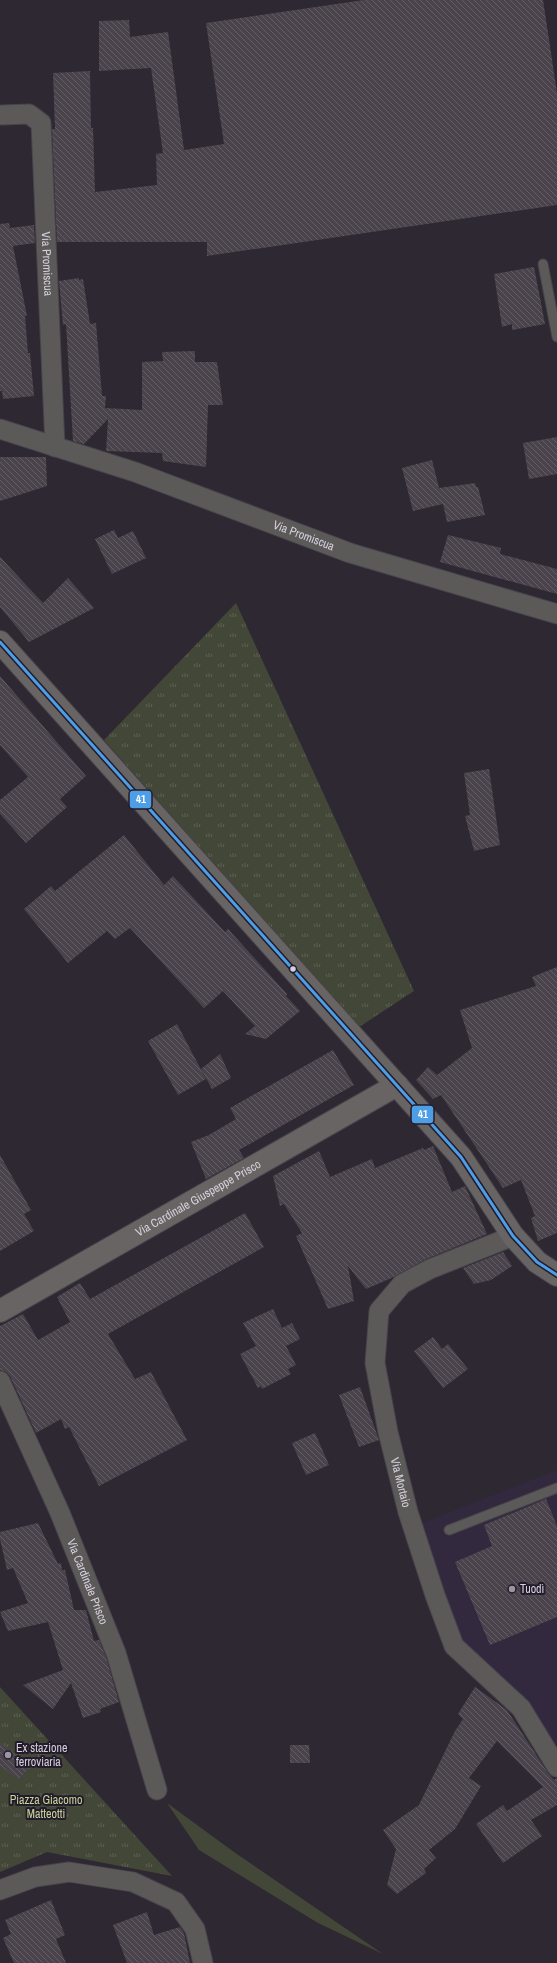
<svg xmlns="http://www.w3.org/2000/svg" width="557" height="1963" font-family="'Archivo Narrow',sans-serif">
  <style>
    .built { fill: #33293e }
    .grass { fill: #434737 }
    .park { fill: url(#park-tufts) }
    .building { fill: url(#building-back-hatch) }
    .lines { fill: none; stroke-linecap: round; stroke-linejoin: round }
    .lane-casing { stroke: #48444c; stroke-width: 11 }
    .street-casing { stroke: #48444c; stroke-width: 21 }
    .secondary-casing { stroke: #48444c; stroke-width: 24 }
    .lane { stroke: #5c5959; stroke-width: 9 }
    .street { stroke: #5c5959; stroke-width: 19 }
    .secondary { stroke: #676463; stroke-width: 22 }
    .bus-1-casing { stroke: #231b2b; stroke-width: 6 }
    .bus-1 { stroke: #4d9ee5; stroke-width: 3 }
    .bus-dot { fill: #d5d1dc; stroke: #231b2b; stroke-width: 1.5 }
    .poi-dot { fill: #9a96a0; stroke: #231b2b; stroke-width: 1.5 }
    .labels { text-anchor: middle; stroke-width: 4; stroke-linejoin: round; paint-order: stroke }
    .street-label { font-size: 12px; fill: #d5d1dc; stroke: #231b2b }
    .poi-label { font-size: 12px; fill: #d5d1dc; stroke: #231b2b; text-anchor: start }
    .park-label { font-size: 12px; fill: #c7d496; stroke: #231b2b }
    .line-badge { stroke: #231b2b; stroke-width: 1.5 }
    .badge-label { font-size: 11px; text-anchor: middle; font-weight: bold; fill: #fff }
  </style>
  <defs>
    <pattern id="park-tufts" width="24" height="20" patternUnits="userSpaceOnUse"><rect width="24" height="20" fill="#434737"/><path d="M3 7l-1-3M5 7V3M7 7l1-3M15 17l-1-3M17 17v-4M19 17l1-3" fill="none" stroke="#5d6053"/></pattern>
    <pattern id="building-back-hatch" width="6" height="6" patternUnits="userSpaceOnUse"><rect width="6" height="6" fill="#4a434c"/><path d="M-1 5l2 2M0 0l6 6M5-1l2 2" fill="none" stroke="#635d65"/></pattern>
  </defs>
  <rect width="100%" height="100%" fill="#2d2832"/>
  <path class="built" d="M557,1470V1747L534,1711L460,1643L420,1524Z"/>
  <path class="grass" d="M167,1803L234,1852L383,1954L318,1923L199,1850Z"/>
  <path class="park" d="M236,603L414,991L359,1027L104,740Z
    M0,1687L172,1876L47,1852L0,1872Z"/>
  <path class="building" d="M364,0H543L557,93V205L207,256V242H57L52,129H55L53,73L90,71L91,128H93L95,192L157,185L156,154L163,153L151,68L99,71V21L129,20L130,37L168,32L184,150L224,144L206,23Z
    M9,223L10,228L34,225L35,243L13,246L27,316H25L28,353H30L34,396L3,399L2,391H0V224Z
    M534,267L545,324L512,330V324L502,327L494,274Z
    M79,278V280L83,279L90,324L96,323L102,396H106L105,408L142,410V362L163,361L162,352L195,351V362H217L223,405H208L206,467L163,461L162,453L106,451L108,419L84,444L73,441L66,324L63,325L59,281Z
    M557,437V474L529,479L523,443Z
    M0,457H46L47,486L0,501Z
    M432,460L439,488L475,483L476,487H478L485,515L447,522L443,504L413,511L402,468Z
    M114,530L118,538L133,531L146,558L112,574L95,539Z
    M448,535L501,548L500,554L557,569V594L440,562Z
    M0,557L43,603L68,578L94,608L29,642L0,607Z
    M0,676L86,776L60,799L67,807L26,843L0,814V800L28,777L0,745Z
    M489,769L500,845L474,851L465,816L470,815L464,773Z
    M124,835L164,885L173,876L225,932L228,929L287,994L286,996L300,1011L266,1039L245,1034L255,1026L223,991L204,1008L130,928L115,939L107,931L68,963L24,909L51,886L55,891Z
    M557,967V1233L538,1241L531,1218L535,1216L521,1180L503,1188L441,1095L433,1099L416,1080L428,1067L437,1075L472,1048L460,1010L536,986L532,977Z
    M177,1024L206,1079L178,1095L148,1041Z
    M333,1050L354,1085L239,1150L244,1158L206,1179L191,1142L209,1135L236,1119L230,1108Z
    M220,1054L231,1078L212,1089L201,1069Z
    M433,1146L452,1192L465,1186L487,1234L426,1259L394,1277L366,1289L348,1266L354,1301L328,1309L296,1236L302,1233L284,1204L280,1206L273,1176L319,1151L330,1177L372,1159L375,1168L423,1148L424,1150Z
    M0,1155L31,1210L24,1214L34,1231L0,1251Z
    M245,1213L264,1247L108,1334L135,1379L151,1372L187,1440L99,1486L69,1427L65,1429L61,1419L36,1433L10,1376L6,1372L0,1370V1326L23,1314L38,1340L70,1322L57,1297L80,1283L90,1299Z
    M503,1252L512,1266L491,1280L474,1284L463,1268Z
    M273,1309L282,1328L292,1323L300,1339L286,1346L296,1365L288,1369L291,1374L262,1389L261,1386L258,1388L240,1354L256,1346L243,1323Z
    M433,1337L442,1349L448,1344L468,1369L443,1388L414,1351Z
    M360,1387L379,1440L359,1447L339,1395Z
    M315,1433L329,1465L306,1475L292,1443Z
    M546,1499L557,1526V1617L490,1645L455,1562L492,1546L484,1525Z
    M38,1523L58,1564L61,1563L62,1570H65L74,1610H86L94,1641L99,1640L106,1657L119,1702L100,1709L101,1712L83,1718L71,1683L53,1709L23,1685L63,1670L48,1622L8,1631L0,1612L28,1603L13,1568L7,1570L0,1539V1532Z
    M475,1687L507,1710L548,1773L554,1780L557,1778V1805L531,1820L542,1836L503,1863L476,1824L503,1805L507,1811L543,1787L497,1741L469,1778L481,1786L455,1829L429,1850L436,1858L424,1869L426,1873L397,1894L387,1885L396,1849L383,1830L419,1805L455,1731L463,1719L458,1714Z
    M0,1742L30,1767L18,1780L0,1765Z
    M290,1745H309L310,1763H290Z
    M51,1900L65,1935L56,1939L66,1963H14L3,1938L11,1934L5,1920Z
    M147,1912L154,1935L180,1927L184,1933L190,1963H127L113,1925Z"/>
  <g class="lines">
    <defs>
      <path id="lane" d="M543,264L557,337
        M449,1530L557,1488"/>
      <g id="street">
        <path id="s1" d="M2,115L29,114L41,123L55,447"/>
        <path id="s2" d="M0,429L135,472L350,553L557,614"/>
        <path id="s3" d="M513,1236L430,1269L402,1284L379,1311L375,1363L388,1432L408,1512L435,1595L454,1646L521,1708L557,1767"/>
        <path id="s4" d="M0,1381L60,1513L116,1653L157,1790"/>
        <path d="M0,1890L35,1877L69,1872L133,1882L176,1902L195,1929L203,1963"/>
      </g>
      <g id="secondary">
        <path d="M0,642L461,1157L513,1236L537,1262L557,1275"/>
        <path id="s5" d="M0,1311L397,1085"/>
      </g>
    </defs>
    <use href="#lane" class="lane-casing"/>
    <use href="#street" class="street-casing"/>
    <use href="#secondary" class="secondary-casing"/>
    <use href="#lane" class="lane"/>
    <use href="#street" class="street"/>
    <use href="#secondary" class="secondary"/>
    <defs>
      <path id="bus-1" d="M0,642L461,1157L513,1236L537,1262L557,1275"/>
    </defs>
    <use href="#bus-1" class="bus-1-casing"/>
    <use href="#bus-1" class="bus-1"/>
  </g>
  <circle class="bus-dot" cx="293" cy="969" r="3.5"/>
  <g class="poi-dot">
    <circle cx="512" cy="1589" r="4"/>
    <circle cx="8" cy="1755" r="4"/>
  </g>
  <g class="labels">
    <g class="street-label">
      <text dy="4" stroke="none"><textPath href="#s1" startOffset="183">Via Promiscua</textPath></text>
      <text dy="4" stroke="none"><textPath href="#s2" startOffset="322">Via Promiscua</textPath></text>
      <text dy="4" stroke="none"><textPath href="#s5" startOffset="228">Via Cardinale Giuspeppe Prisco</textPath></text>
      <text dy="4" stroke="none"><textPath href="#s3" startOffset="331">Via Mortaio</textPath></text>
      <text dy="4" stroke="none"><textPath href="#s4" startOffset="219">Via Cardinale Prisco</textPath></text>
    </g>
    <g class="poi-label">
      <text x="520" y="1593">Tuodì</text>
      <text x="16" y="1752">Ex stazione<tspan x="16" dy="14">ferroviaria</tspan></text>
    </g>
    <g class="park-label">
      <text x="46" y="1804">Piazza Giacomo<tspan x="46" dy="14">Matteotti</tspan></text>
    </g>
  </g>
  <g class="line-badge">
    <rect x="129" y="790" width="23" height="19" rx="4" fill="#4d9ee5"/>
    <rect x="411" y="1105" width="23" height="19" rx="4" fill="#4d9ee5"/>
  </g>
  <g class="badge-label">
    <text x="141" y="803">41</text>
    <text x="423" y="1118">41</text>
  </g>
</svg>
